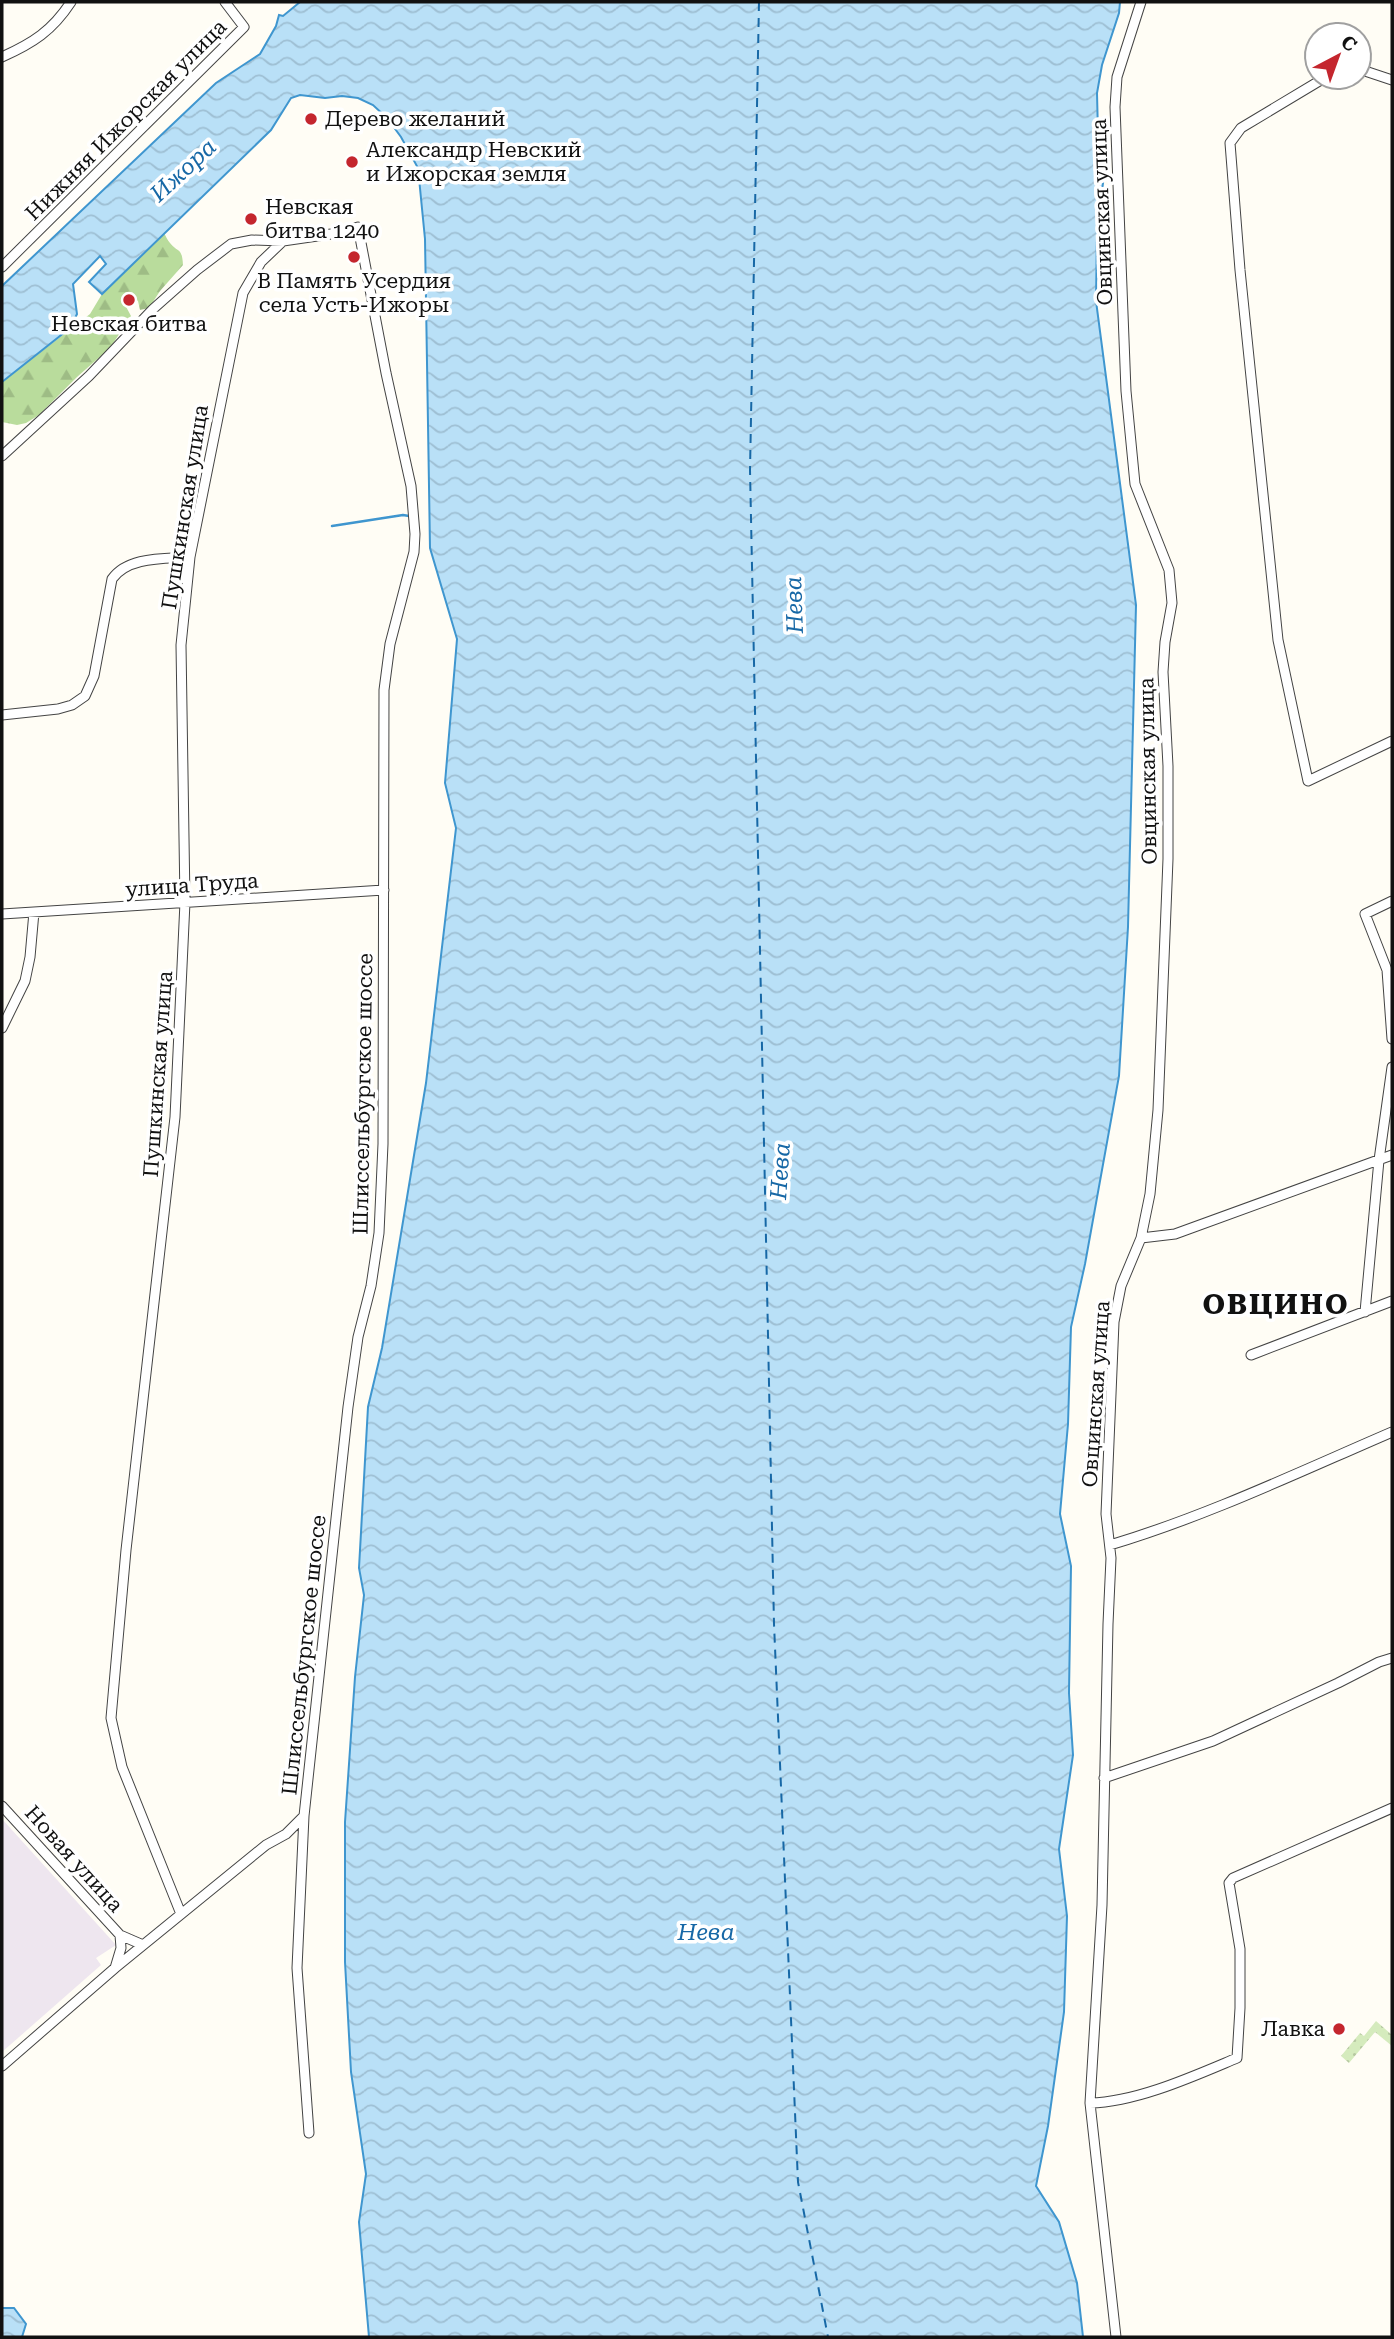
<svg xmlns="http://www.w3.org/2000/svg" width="1394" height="2339" font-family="'Roboto Serif',serif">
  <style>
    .industrial { fill: #eee6ef }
    .grass { fill: url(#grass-dots) }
    .forest { fill: url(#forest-firs) }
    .water { fill: url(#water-waves); stroke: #3f96cf; stroke-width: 2 }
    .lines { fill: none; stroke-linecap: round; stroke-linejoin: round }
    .stream { stroke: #3f96cf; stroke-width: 2.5 }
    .ferry { stroke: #1768a6; stroke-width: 2; stroke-dasharray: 9 7; stroke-linecap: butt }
    .minor-casing { stroke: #444; stroke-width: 11 }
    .minor { stroke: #fff; stroke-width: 9 }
    .poi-dot { fill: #c4262e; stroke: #fff; stroke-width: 2.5 }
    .labels { text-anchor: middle; stroke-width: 7; stroke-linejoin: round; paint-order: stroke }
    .poi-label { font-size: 21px; fill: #111; stroke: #fff; text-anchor: start }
    .street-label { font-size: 21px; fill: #111; stroke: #fff }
    .water-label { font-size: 23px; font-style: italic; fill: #1768a6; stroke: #fff }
    .district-label { font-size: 28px; font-weight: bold; letter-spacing: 2px; fill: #111; stroke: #fff }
  </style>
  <defs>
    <pattern id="grass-dots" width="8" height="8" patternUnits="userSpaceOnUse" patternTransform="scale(1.75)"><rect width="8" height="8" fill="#d5ebbd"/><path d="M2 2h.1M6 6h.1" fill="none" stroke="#b6c8a1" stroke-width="1.8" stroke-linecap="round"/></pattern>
    <pattern id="forest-firs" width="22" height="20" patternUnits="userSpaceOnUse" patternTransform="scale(1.75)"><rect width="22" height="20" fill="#b9dc9c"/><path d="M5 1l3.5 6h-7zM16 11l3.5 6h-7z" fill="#9ebc85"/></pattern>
    <pattern id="water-waves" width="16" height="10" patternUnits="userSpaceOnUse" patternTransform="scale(1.75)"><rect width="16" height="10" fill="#b9e0f7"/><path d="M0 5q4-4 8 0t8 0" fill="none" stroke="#9ebfd3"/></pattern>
  </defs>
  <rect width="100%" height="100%" fill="#fffdf5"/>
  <path class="industrial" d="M2,1819L116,1945L96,1958L101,1965L2,2052Z"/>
  <path class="grass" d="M1376,2021L1392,2035V2046L1375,2032L1349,2063L1341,2056L1360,2033L1364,2036Z"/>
  <path class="forest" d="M164,233C166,236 167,240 170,243C178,253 182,247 183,265L160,291L149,308L140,310L138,301L133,297L127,296L123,301L131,316L110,348L77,377L39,415L26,423L17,425L2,422V382L90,314L102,294Z"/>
  <path class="water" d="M300,2H1120L1119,13L1102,65L1097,93L1098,134L1104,175L1097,231L1096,301L1136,605L1128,927L1119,1076L1085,1264L1071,1327L1068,1424L1060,1514L1071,1566L1069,1693L1073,1755L1059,1849L1067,1916L1064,2012L1048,2126L1036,2186L1059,2222L1077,2283L1083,2337H369L359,2222L366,2174L351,2072L345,1962V1822L355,1677L364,1595L359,1568L368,1407L382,1348L426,1083L456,828L445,783L457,639L430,548L425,239L418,168L401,137L387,118L373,105L358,98L342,96L325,98L300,95L291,98L271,130L102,294L89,282L106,264L100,256L73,284L77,314L70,328L2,382V286L216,83L260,54L276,26L279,15L283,16Z
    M2,2308H14L26,2324L22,2337H2Z"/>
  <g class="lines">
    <path class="stream" d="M332,526L403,515L409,516"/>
    <path class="ferry" d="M759,2L750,470L774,1624L798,2182L828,2337"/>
    <defs>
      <path id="minor" d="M2,57C33,43 52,31 71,2
        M1359,69L1392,80
        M1326,77L1241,128L1230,143L1240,270L1278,640L1308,781L1392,741
        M2,267L244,27L225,2
        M2,456L89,376L153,309L197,270L231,244L252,240L283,241L338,233L358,227L386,373L411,486L415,534L414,552L390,644L384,690L383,1144L379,1233L371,1286L358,1337L348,1407L304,1816L297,1968L309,2133
        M2,715L58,709L72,705L85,696L94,676L112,579C128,556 165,559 190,557
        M1392,901L1365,914L1387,970L1392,1039
        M2,914L384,890
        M2,1028L25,981L30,957L34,912
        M1141,1238L1175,1234L1392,1155
        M1365,1312L1379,1160L1392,1067
        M1251,1355L1392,1301
        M1110,1545C1207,1516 1299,1472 1392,1432
        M1104,1778L1213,1741L1338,1683L1379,1662L1392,1658
        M2,1806L120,1935L143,1945
        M181,1914L122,1767L111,1718L126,1550L175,1117L185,902L181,645L190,557L243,293L261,262L283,241
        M115,1968L121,1948L120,1935
        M2,2066L115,1968L266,1845L286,1834L304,1816
        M1090,2103C1137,2102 1194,2076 1237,2058L1240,2008V1949L1229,1883L1233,1878L1392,1808
        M1116,2337L1090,2103L1102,1905L1108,1624L1111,1558L1106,1514L1114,1322L1121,1286L1141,1238L1150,1194L1158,1110L1168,859V766L1163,672L1165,642L1172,603L1169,570L1135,484L1126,391L1115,107L1117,77L1141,2"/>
    </defs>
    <use href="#minor" class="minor-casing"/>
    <use href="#minor" class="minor"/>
  </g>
  <g class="poi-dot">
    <circle cx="311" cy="119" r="7"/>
    <circle cx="352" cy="162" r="7"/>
    <circle cx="251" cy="219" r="7"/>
    <circle cx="354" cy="257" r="7"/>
    <circle cx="129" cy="300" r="7"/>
    <circle cx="1339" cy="2029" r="7"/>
  </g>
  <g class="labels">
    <g class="poi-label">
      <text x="325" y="126">Дерево желаний</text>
      <text x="366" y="157">Александр Невский<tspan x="366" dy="24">и Ижорская земля</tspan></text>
      <text x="265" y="214">Невская<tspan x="265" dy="24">битва 1240</tspan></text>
      <text x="354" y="288" text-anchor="middle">В Память Усердия<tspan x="354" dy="24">села Усть-Ижоры</tspan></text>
      <text x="129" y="331" text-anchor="middle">Невская битва</text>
      <text x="1325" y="2036" text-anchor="end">Лавка</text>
    </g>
    <g class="street-label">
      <text transform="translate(126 120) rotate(-45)" y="7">Нижняя Ижорская улица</text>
      <text transform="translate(1102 212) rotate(-92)" y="7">Овцинская улица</text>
      <text transform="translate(185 507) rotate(-81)" y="7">Пушкинская улица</text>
      <text transform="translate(1148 771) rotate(-91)" y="7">Овцинская улица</text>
      <text transform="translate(192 885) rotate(-4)" y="7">улица Труда</text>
      <text transform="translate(158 1074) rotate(-86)" y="7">Пушкинская улица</text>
      <text transform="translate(363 1094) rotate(-89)" y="7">Шлиссельбургское шоссе</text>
      <text transform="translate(1096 1394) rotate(-86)" y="7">Овцинская улица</text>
      <text transform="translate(304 1655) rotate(-84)" y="7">Шлиссельбургское шоссе</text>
      <text transform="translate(74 1859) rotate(48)" y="7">Новая улица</text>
    </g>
    <g class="water-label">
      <text transform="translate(183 170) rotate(-43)" y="8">Ижора</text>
      <text transform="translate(794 605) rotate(-92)" y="8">Нева</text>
      <text transform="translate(780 1171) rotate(-86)" y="8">Нева</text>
      <text x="706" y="1940">Нева</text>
    </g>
    <g class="district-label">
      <text x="1276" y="1314">ОВЦИНО</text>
    </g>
  </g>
  <rect width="1394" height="2339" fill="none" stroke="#111111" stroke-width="7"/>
  <g transform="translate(1338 56) rotate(41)"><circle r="33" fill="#ffffff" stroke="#a0a0a0" stroke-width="2"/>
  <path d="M0-5L12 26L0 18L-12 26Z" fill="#c4262e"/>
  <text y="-10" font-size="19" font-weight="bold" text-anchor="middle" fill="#111111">С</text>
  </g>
</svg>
